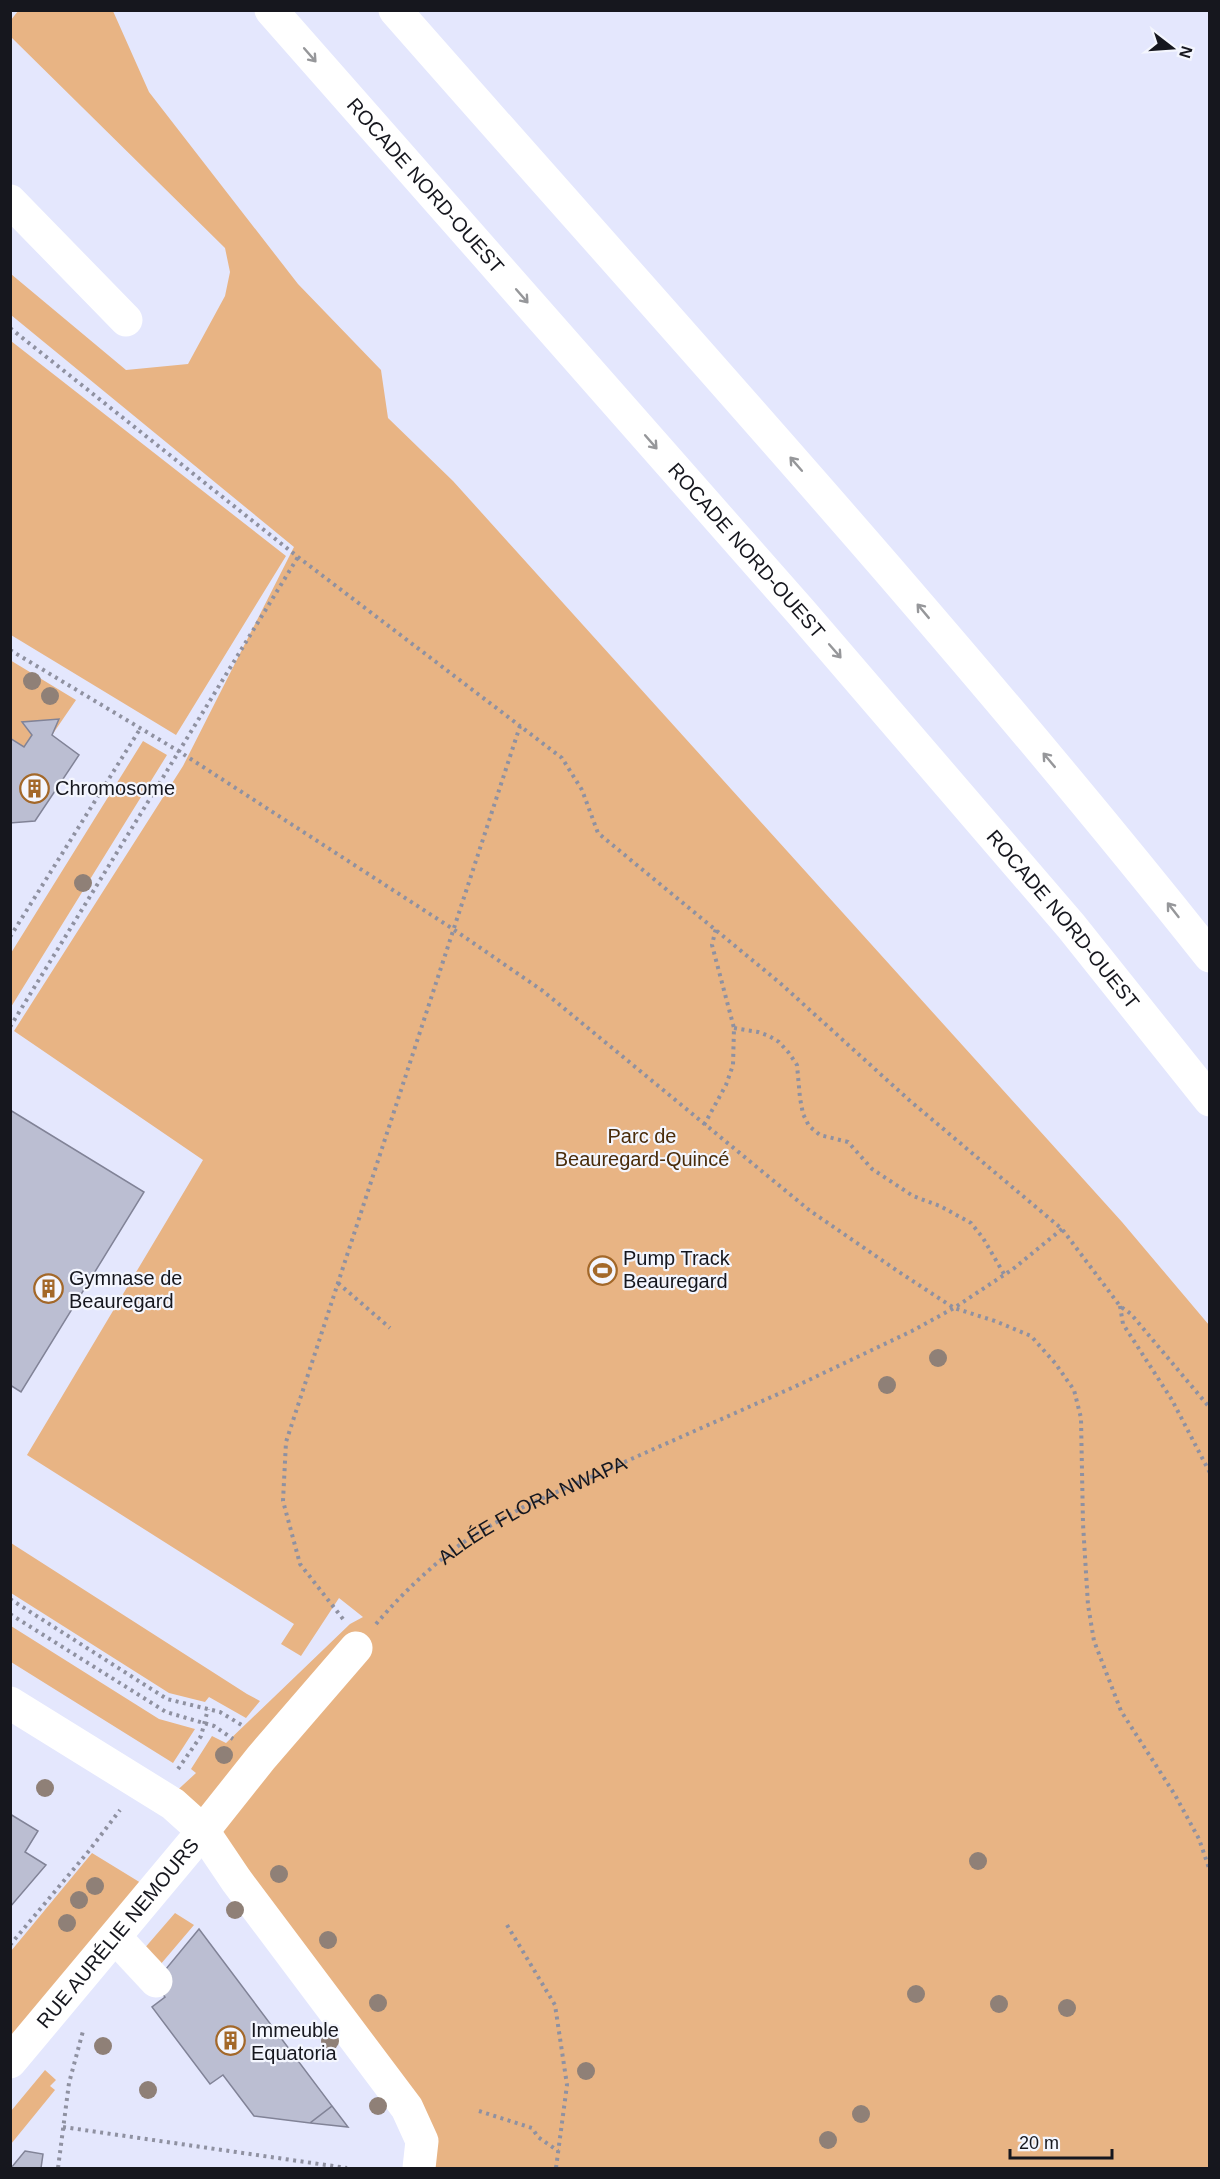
<svg xmlns="http://www.w3.org/2000/svg" width="1220" height="2179" font-family="Helvetica,sans-serif">
  <style>
    .green { fill: #e8b484 }
    .building { fill: #bbbed2; stroke: #818397; stroke-width: 1.5 }
    .lines { fill: none; stroke-linecap: round; stroke-linejoin: round }
    .path { stroke: #8f91a1; stroke-width: 4; stroke-dasharray: 3 4.5; stroke-linecap: butt }
    .minor { stroke: #fff; stroke-width: 33 }
    .highway { stroke: #fff; stroke-width: 33 }
    .tree { fill: #8f8077 }
    .oneway { stroke: #96979a }
    .labels { text-anchor: middle; stroke-width: 4.5; stroke-linejoin: round; paint-order: stroke }
    .street-label { font-size: 20px; fill: #16171e; stroke: #f4f6fe }
    .poi-label { font-size: 20px; fill: #16171e; stroke: #f4f6fe; text-anchor: start }
    .park-label { font-size: 20px; fill: #4a2c0a; stroke: #f4f6fe }
  </style>
  <rect width="100%" height="100%" fill="#e4e7fd"/>
  <path class="green" d="M18,11H113L149,92L298,284L381,370L388,418L453,481L1122,1222L1209,1325V2168H418L420,2151L170,1797L196,1773L191,1769L212,1736L226,1743L350,1624L363,1617L339,1598L301,1656L281,1644L294,1624L27,1455L203,1160L14,1031L183,766L294,547L11,315V274L126,370L188,364L225,296L230,272L225,248L11,37V20Z
    M11,341L286,556L176,735L11,635Z
    M10,660L76,700L52,735L58,720L23,723L32,735L24,747L11,738Z
    M143,741L167,755L11,1007V953Z
    M11,1543L247,1694L260,1701L246,1718L209,1697L205,1702L169,1693L11,1593Z
    M11,1626L159,1719L195,1729L173,1763L11,1662Z
    M92,1853L141,1883L11,2039V1951Z
    M175,1913L194,1925L160,1965L143,1950Z
    M45,2070L56,2080L50,2086L55,2090L11,2144V2111Z"/>
  <path class="building" d="M59,719L52,735L79,755L35,821L10,823V738L24,747L32,735L22,722Z
    M10,1110L144,1192L21,1392L10,1385Z
    M10,1814L38,1831L25,1852L46,1865L10,1907Z
    M199,1929L332,2106L310,2123L254,2116L223,2075L210,2084L152,2007L165,1997L155,1984L156,1981Z
    M332,2106L348,2127L310,2123Z
    M25,2151L43,2154L41,2168H11Z"/>
  <g class="lines">
    <g class="path">
      <path d="M10,328L298,557L520,726"/>
      <path d="M10,650L180,752L453,929L543,991L809,1210L899,1272L954,1308L995,1321L1031,1336L1055,1363L1074,1390L1081,1418L1083,1524L1088,1605L1094,1641L1121,1711L1175,1795L1199,1839L1210,1871"/>
      <path d="M10,937L140,729"/>
      <path d="M10,1027L298,557"/>
      <path d="M734,1028L758,1032L769,1036L779,1042L789,1053L797,1065L800,1098L803,1114L809,1126L820,1135L848,1142L872,1169L913,1196L940,1206L971,1223L983,1238L1004,1274"/>
      <path d="M704,1125L726,1085L733,1065L734,1028L712,945L716,928"/>
      <path d="M338,1283L390,1328"/>
      <path d="M1120,1306L1123,1324L1172,1400L1210,1473"/>
      <path d="M10,1599L167,1699L220,1712L245,1727"/>
      <path d="M10,1614L166,1712L214,1726L233,1739"/>
      <path d="M343,1619L300,1564L283,1501L286,1442L520,726L562,758L582,790L598,833L780,983L909,1100L1062,1229L1120,1306L1131,1314L1210,1408"/>
      <path id="s1" d="M376,1624C399,1597 425,1572 453,1550C475,1533 501,1520 525,1506L794,1387L912,1331L954,1308L1013,1269L1062,1229"/>
      <path d="M178,1769L201,1736L208,1709"/>
      <path d="M507,1925L555,2005L567,2085L556,2168"/>
      <path d="M10,1945L88,1852L120,1810"/>
      <path d="M479,2111L532,2128L538,2137L558,2151"/>
      <path d="M63,2127L347,2168"/>
      <path d="M58,2168L69,2083L83,2031"/>
    </g>
    <g class="minor">
      <path d="M10,201L126,320"/>
      <path d="M10,1703L173,1804L203,1831L236,1880L407,2108L422,2141L419,2168"/>
      <path d="M115,1937L156,1981"/>
      <path id="s2" d="M10,2062L203,1831L261,1758L356,1648"/>
    </g>
    <g class="highway">
      <path id="s3" d="M271,10L801,612L1071,926L1210,1100"/>
      <path d="M395,10C670,323 951,630 1210,956"/>
    </g>
  </g>
  <g class="tree">
    <circle cx="32" cy="681" r="9"/>
    <circle cx="50" cy="696" r="9"/>
    <circle cx="83" cy="883" r="9"/>
    <circle cx="938" cy="1358" r="9"/>
    <circle cx="887" cy="1385" r="9"/>
    <circle cx="224" cy="1755" r="9"/>
    <circle cx="45" cy="1788" r="9"/>
    <circle cx="978" cy="1861" r="9"/>
    <circle cx="279" cy="1874" r="9"/>
    <circle cx="95" cy="1886" r="9"/>
    <circle cx="79" cy="1900" r="9"/>
    <circle cx="235" cy="1910" r="9"/>
    <circle cx="67" cy="1923" r="9"/>
    <circle cx="328" cy="1940" r="9"/>
    <circle cx="916" cy="1994" r="9"/>
    <circle cx="378" cy="2003" r="9"/>
    <circle cx="999" cy="2004" r="9"/>
    <circle cx="1067" cy="2008" r="9"/>
    <circle cx="330" cy="2041" r="9"/>
    <circle cx="103" cy="2046" r="9"/>
    <circle cx="586" cy="2071" r="9"/>
    <circle cx="148" cy="2090" r="9"/>
    <circle cx="378" cy="2106" r="9"/>
    <circle cx="861" cy="2114" r="9"/>
    <circle cx="828" cy="2140" r="9"/>
  </g>
  <defs><path id="oneway-shaft" d="M-6 0H5M1.5-3L5.5 0L1.5 3" fill="none" stroke-width="1.6" stroke-linecap="round" stroke-linejoin="round" transform="scale(1.5)"/></defs>
  <g class="oneway">
    <use href="#oneway-shaft" transform="translate(310 55) rotate(49)"/>
    <use href="#oneway-shaft" transform="translate(522 296) rotate(49)"/>
    <use href="#oneway-shaft" transform="translate(651 442) rotate(49)"/>
    <use href="#oneway-shaft" transform="translate(796 464) rotate(-131)"/>
    <use href="#oneway-shaft" transform="translate(923 611) rotate(-130)"/>
    <use href="#oneway-shaft" transform="translate(835 651) rotate(49)"/>
    <use href="#oneway-shaft" transform="translate(1049 760) rotate(-130)"/>
    <use href="#oneway-shaft" transform="translate(1173 910) rotate(-128)"/>
  </g>
  <defs>
    <symbol id="building-ring" viewBox="-11 -11 22 22"><circle r="9.5" fill="#f4f6fe" stroke="#a36829" stroke-width="1.5"/><path d="M-4-6H4V6H1V3H-1V6H-4ZM-2.5-4.3h1.7v1.8h-1.7ZM.8-4.3h1.7v1.8H.8ZM-2.5-1h1.7V.8h-1.7ZM.8-1h1.7V.8H.8Z" fill="#a36829"/></symbol>
    <symbol id="stadium-ring" viewBox="-11 -11 22 22"><circle r="9.5" fill="#f4f6fe" stroke="#a36829" stroke-width="1.5"/><path d="M0-5a6.5 5 0 1 0 0 10a6.5 5 0 1 0 0-10ZM-3.5-1.8h7v3.6h-7Z" fill="#a36829"/></symbol>
  </defs>
  <g fill-rule="evenodd">
    <use href="#building-ring" x="18" y="772" width="33" height="33"/>
    <use href="#stadium-ring" x="586" y="1254" width="33" height="33"/>
    <use href="#building-ring" x="32" y="1272" width="33" height="33"/>
    <use href="#building-ring" x="214" y="2024" width="33" height="33"/>
  </g>
  <g class="labels">
    <g class="street-label">
      <text dy="7" stroke="none"><textPath href="#s3" startOffset="234">ROCADE NORD-OUEST</textPath></text>
      <text dy="7" stroke="none"><textPath href="#s3" startOffset="720">ROCADE NORD-OUEST</textPath></text>
      <text dy="7" stroke="none"><textPath href="#s3" startOffset="1206">ROCADE NORD-OUEST</textPath></text>
      <text dy="7" stroke="none"><textPath href="#s1" startOffset="196">ALLÉE FLORA NWAPA</textPath></text>
      <text dy="7" stroke="none"><textPath href="#s2" startOffset="168">RUE AURÉLIE NEMOURS</textPath></text>
    </g>
    <g class="poi-label">
      <text x="55" y="795">Chromosome</text>
      <text x="623" y="1265">Pump Track<tspan x="623" dy="23">Beauregard</tspan></text>
      <text x="69" y="1285">Gymnase de<tspan x="69" dy="23">Beauregard</tspan></text>
      <text x="251" y="2037">Immeuble<tspan x="251" dy="23">Equatoria</tspan></text>
    </g>
    <g class="park-label">
      <text x="642" y="1143">Parc de<tspan x="642" dy="23">Beauregard-Quincé</tspan></text>
    </g>
  </g>
  <rect width="1220" height="2179" fill="none" stroke="#16171e" stroke-width="24"/>
  <g transform="translate(1172 48) rotate(107)" stroke="#f4f6fe" stroke-width="4.5" paint-order="stroke">
  <path d="M0-4.5L10 22L0 15L-10 22Z" fill="#16171e"/>
  <text y="-9" font-size="16" font-weight="bold" text-anchor="middle" fill="#16171e">N</text>
  </g>
  <path d="M1010 2149v9h102v-9" fill="none" stroke="#16171e" stroke-width="3"/>
  <text x="1019" y="2149" font-size="18" fill="#16171e" stroke="#f4f6fe" stroke-width="4.5" paint-order="stroke">20 m</text>
</svg>
